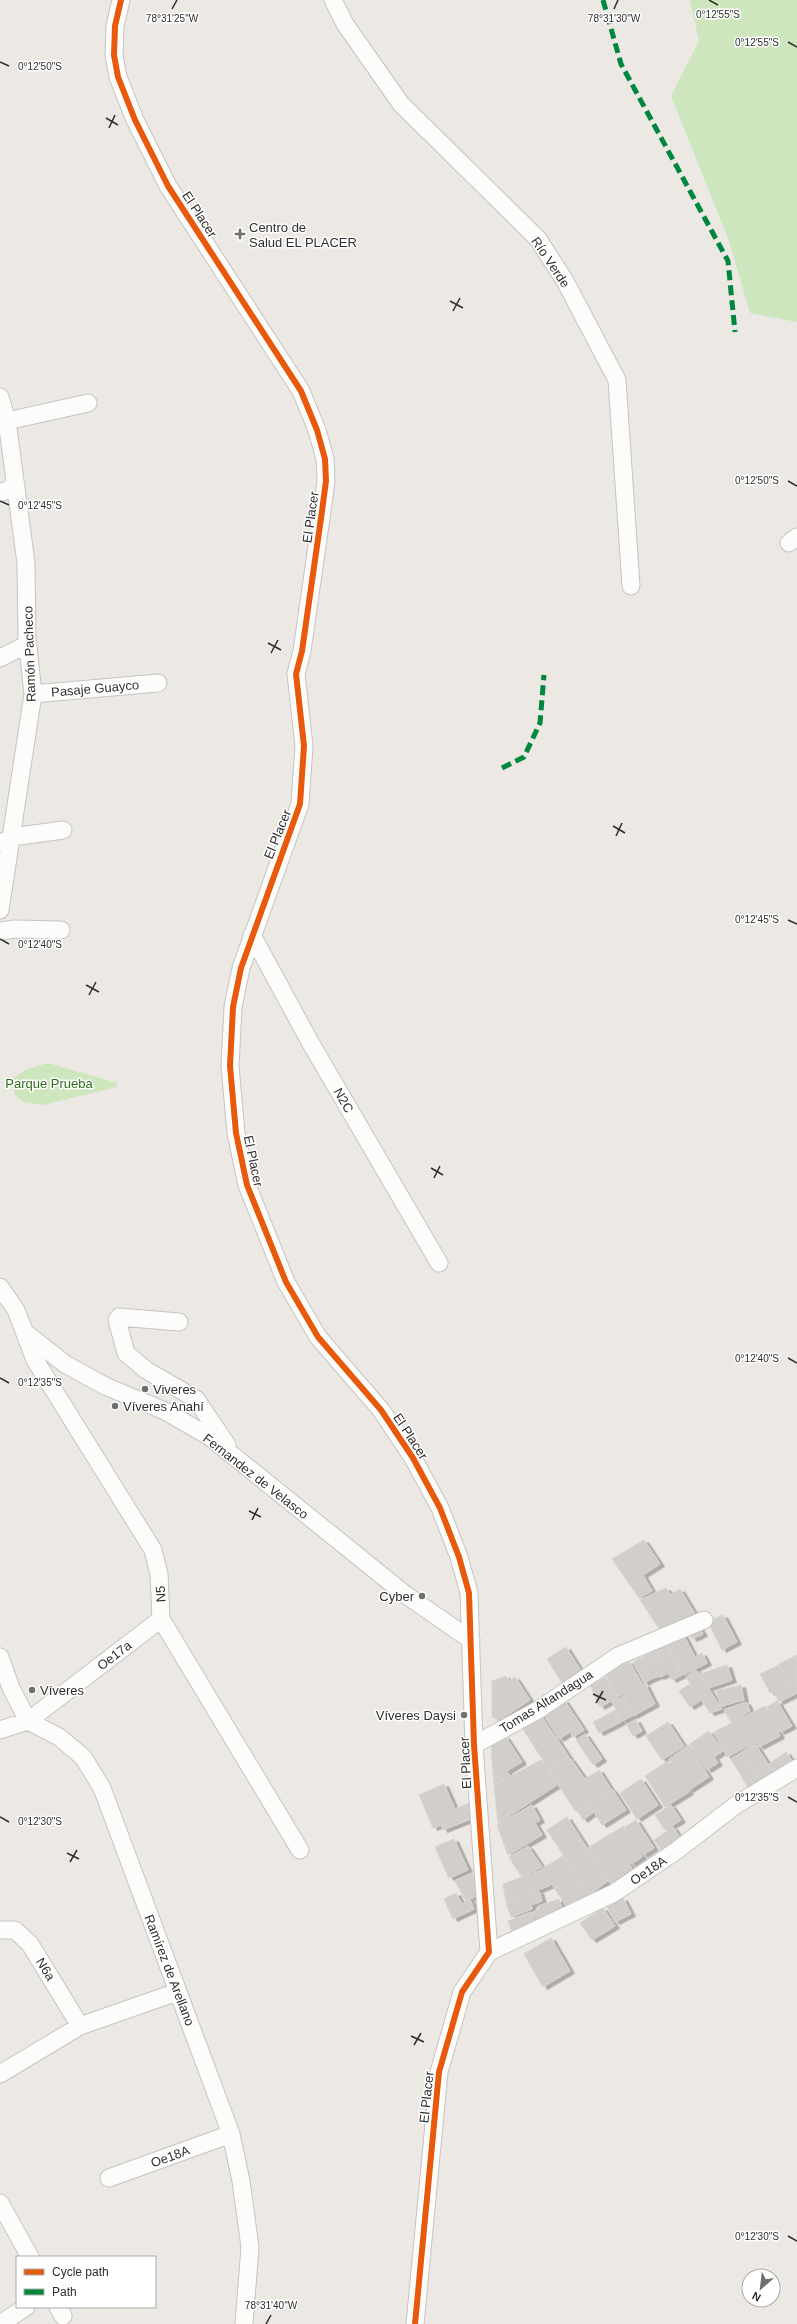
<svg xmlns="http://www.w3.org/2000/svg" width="797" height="2324" font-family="Arial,sans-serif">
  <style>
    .green { fill: #cee6be }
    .building { fill: #d1cecb; stroke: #d7d4d0; filter: url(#shadow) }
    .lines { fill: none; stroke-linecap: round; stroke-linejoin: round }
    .minor-casing { stroke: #c5c4c5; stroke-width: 19 }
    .minor { stroke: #fcfcfb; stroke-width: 17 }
    .quiet { stroke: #00873e; stroke-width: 5; stroke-dasharray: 10 5; stroke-linecap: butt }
    .cycleway-casing { stroke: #fff; stroke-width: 8 }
    .cycleway { stroke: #e8590c; stroke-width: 6 }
    .ticks { fill: none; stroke: #2e2e2e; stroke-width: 1.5 }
    .poi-dot { fill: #706f6e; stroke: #fff; stroke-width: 1.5 }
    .labels { text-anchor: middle; stroke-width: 3; stroke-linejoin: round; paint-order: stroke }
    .street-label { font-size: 13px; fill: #2e2e2e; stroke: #fff }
    .poi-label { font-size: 13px; fill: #2e2e2e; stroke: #fff; text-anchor: start }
    .park-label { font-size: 13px; fill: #2c6e1b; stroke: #fff }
    .ticks-label { font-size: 10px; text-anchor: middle; fill: #2e2e2e; stroke: #fff; stroke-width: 3; stroke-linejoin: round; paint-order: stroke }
  </style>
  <defs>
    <filter id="shadow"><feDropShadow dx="4.5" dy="2.5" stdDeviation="0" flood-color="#0004"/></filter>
  </defs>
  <rect width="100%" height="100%" fill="#ece8e4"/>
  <path class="green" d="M690,0H797V322L750,313L729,241L671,96L699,41Z
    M48,1063L117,1083V1087L43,1105L24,1102L15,1095L12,1079L25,1070Z"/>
  <path class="building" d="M644,1540L660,1564L643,1575L652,1591L639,1598L612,1559Z
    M666,1588L670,1595L680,1589L698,1619L664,1636L640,1600Z
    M723,1615L737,1642L722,1650L708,1622Z
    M699,1627L703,1634L692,1639L689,1632Z
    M683,1634L695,1657L702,1653L707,1663L683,1675L666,1643Z
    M666,1645L682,1675L672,1680L656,1650Z
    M566,1647L583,1674L564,1686L547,1659Z
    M656,1650L668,1673L660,1677L648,1654Z
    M648,1654L659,1676L651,1679L641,1658Z
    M797,1655V1678L789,1683L779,1664Z
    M640,1658L651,1679L644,1683L633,1662Z
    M629,1661L642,1684L617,1697L605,1673Z
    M727,1665L732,1680L709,1688L700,1674Z
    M779,1665L788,1683L770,1693L760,1674Z
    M696,1670L722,1709L710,1713L686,1677Z
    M506,1676L509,1681L515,1677L530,1700L499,1720L492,1717V1681Z
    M606,1677L617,1698L600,1707L590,1685Z
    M797,1680V1693L779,1702L774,1692Z
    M645,1684L655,1704L633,1716L623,1696Z
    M690,1684L700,1701L690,1707L679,1691Z
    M741,1685L744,1700L721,1706L716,1691Z
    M622,1697L632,1716L622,1721L612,1702Z
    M564,1700L584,1730L573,1737L570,1732L559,1739L543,1713Z
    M777,1701L792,1726L780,1732L767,1707Z
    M746,1702L750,1711L731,1722L724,1710Z
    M765,1706L780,1736L759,1747L756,1742L727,1757L714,1732Z
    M615,1710L621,1722L599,1733L593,1722Z
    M540,1714L569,1757L549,1770L521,1726Z
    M636,1720L642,1731L633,1736L627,1725Z
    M668,1722L684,1746L662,1760L646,1736Z
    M709,1731L723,1751L714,1757L718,1763L707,1770L690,1744Z
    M585,1734L602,1759L593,1765L576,1740Z
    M505,1736L522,1762L507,1771L510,1776L494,1784L491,1745Z
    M755,1744L776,1776L763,1785L742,1752Z
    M689,1745L709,1777L689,1790L669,1759Z
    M742,1752L762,1785L751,1792L731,1759Z
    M786,1752L794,1764L776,1775L769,1764Z
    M570,1758L585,1779L599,1770L611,1789L576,1812L549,1771Z
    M541,1760L557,1785L498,1823L494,1785Z
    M668,1761L689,1792L665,1807L645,1776Z
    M641,1779L658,1805L637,1819L620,1793Z
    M444,1784L455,1809L472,1802L476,1817L443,1830L441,1825L433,1828L419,1795Z
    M612,1789L626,1810L602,1825L594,1812L583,1820L578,1811Z
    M532,1805L540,1820L535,1823L542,1835L508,1855L497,1825Z
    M671,1805L681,1820L665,1830L655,1815Z
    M567,1817L608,1881L589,1895L547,1830Z
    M636,1820L654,1848L643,1855L625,1827Z
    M623,1826L642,1857L631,1864L611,1834Z
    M673,1827L682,1841L663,1853L654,1840Z
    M610,1834L634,1872L612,1886L588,1848Z
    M454,1839L468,1870L449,1878L435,1847Z
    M528,1846L542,1867L521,1876L509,1857Z
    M563,1856L589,1896L568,1909L542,1869Z
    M541,1870L551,1885L506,1902L503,1884Z
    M472,1873L482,1893L466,1901L455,1881Z
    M539,1891L542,1901L531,1905L532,1909L511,1917L506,1903Z
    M456,1893L462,1904L470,1900L474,1909L453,1919L444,1899Z
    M623,1898L631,1914L615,1922L607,1907Z
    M559,1899L564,1914L537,1923L533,1912L539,1909L538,1906Z
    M603,1908L615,1926L592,1940L580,1923Z
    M531,1912L535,1925L513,1934L508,1921Z
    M551,1938L570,1971L543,1987L524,1954Z"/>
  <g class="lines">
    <defs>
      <path id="minor" d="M121,0L115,26L114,55L118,77L135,120L168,186L301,391L317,430L325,459L326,481L322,511L302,651L296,674L304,746L300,804L241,968L233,1007L230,1066L236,1133L247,1185L286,1282L318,1337L381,1410L413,1458L440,1508L459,1557L469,1593L474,1745L489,1952L462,1992L439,2072L415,2324
        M333,0L345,24L401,104L538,239L565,281L617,380L631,586
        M0,397L7,421L26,563L27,638L33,694L0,910
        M7,421L88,403
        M0,493L16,486
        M789,543L797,537
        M0,658L28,644
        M33,694L158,683
        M3,842L12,837L63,830
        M0,931L15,929L61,930
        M252,935L310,1042L439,1263
        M0,1287L16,1310L35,1360L153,1550L159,1574L161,1619L300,1850
        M179,1322L119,1317L117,1320L126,1353L146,1370L196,1399L227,1445
        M27,1334L65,1364L105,1386L165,1411L210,1437L406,1595L471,1640
        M0,1657L11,1688L28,1721L59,1737L83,1757L102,1788L231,2134L241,2181L250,2247L244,2324
        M0,1730L28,1721L161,1619
        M474,1745L538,1710L618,1656L704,1620
        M0,1930H15L30,1944L80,2026
        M489,1952L614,1893L676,1851L736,1805L797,1768
        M0,2074L80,2026L177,1992
        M109,2178L231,2134
        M0,2203L30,2257
        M58,2307L63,2316
        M0,2324L26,2307"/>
    </defs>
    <use href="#minor" class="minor-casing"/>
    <use href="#minor" class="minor"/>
    <path class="quiet" d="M603,0L621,64L728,261L735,332
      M502,768L524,757L540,723L544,675"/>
    <defs>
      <path id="cycleway" d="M121,0L115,26L114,55L118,77L135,120L168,186L301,391L317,430L325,459L326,481L322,511L302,651L296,674L304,746L300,804L241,968L233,1007L230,1066L236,1133L247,1185L286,1282L318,1337L381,1410L413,1458L440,1508L459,1557L469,1593L474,1745L489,1952L462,1992L439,2072L415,2324"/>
    </defs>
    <use href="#cycleway" class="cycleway-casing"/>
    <use href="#cycleway" class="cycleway"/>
  </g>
  <path class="ticks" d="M709,0L718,5M172,9L177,0M614,9L618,0M788,42L797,47M0,62L9,66M106,118L118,125M109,128L115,115M450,301L463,308M453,311L460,298M788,481L797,486M0,501L9,505M268,643L281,650M271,653L278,640M613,826L625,833M616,836L622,823M788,920L797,924M0,939L9,944M86,985L99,992M89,995L96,982M431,1168L443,1175M434,1178L440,1166M788,1358L797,1363M0,1378L9,1383M249,1511L261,1517M252,1520L258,1508M593,1694L606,1700M596,1703L603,1691M788,1797L797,1802M0,1817L9,1822M67,1853L79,1859M70,1862L77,1850M411,2036L424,2042M414,2045L421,2033M788,2236L797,2241M266,2324L271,2315"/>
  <g class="poi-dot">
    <path d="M238 228h4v4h4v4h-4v4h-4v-4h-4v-4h4z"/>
    <circle cx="145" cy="1389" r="4"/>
    <circle cx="115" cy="1406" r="4"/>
    <circle cx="422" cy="1596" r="4"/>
    <circle cx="32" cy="1690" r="4"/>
    <circle cx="464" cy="1715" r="4"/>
  </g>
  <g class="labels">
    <g class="street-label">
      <text transform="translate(200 214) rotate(57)" y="5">El Placer</text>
      <text transform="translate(551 262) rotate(56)" y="5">Río Verde</text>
      <text transform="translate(310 517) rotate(-82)" y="5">El Placer</text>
      <text transform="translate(29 654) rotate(-92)" y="5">Ramón Pacheco</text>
      <text transform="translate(95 688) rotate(-5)" y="5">Pasaje Guayco</text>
      <text transform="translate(277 834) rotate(-68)" y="5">El Placer</text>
      <text transform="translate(344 1100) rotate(60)" y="5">N2C</text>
      <text transform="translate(254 1161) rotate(78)" y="5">El Placer</text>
      <text transform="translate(411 1436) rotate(57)" y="5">El Placer</text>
      <text transform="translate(256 1476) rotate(38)" y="5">Fernandez de Velasco</text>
      <text transform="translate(160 1594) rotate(-93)" y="5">N5</text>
      <text transform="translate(114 1655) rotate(-37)" y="5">Oe17a</text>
      <text transform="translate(546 1701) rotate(-32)" y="5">Tomas Altandagua</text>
      <text transform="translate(465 1763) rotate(-93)" y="5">El Placer</text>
      <text transform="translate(648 1870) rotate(-34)" y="5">Oe18A</text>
      <text transform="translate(46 1969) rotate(59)" y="5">N6a</text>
      <text transform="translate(170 1970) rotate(69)" y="5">Ramírez de Arellano</text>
      <text transform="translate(426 2097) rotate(-84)" y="5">El Placer</text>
      <text transform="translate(170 2156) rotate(-20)" y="5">Oe18A</text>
    </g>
    <g class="poi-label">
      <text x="249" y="232">Centro de<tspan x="249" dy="15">Salud EL PLACER</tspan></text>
      <text x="153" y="1394">Viveres</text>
      <text x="123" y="1411">Víveres Anahí</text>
      <text x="414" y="1601" text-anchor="end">Cyber</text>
      <text x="40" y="1695">Víveres</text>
      <text x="456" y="1720" text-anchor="end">Víveres Daysi</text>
    </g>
    <g class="park-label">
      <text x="49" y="1088">Parque Prueba</text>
    </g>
  </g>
  <g class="ticks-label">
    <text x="718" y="18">0°12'55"S</text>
    <text x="172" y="22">78°31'25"W</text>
    <text x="614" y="22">78°31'30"W</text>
    <text x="757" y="46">0°12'55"S</text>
    <text x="40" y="70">0°12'50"S</text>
    <text x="757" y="484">0°12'50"S</text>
    <text x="40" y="509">0°12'45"S</text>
    <text x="757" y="923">0°12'45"S</text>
    <text x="40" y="948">0°12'40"S</text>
    <text x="757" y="1362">0°12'40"S</text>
    <text x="40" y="1386">0°12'35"S</text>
    <text x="757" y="1801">0°12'35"S</text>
    <text x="40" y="1825">0°12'30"S</text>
    <text x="757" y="2240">0°12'30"S</text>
    <text x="271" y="2309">78°31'40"W</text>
  </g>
  <rect x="16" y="2256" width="140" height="52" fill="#ffffff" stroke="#ababab"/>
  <rect x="24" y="2269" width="20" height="6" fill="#e8590c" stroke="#ababab"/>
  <text x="52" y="2276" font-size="12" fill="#2e2e2e">Cycle path</text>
  <rect x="24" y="2289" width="20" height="6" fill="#00873e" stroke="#ababab"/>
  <text x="52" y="2296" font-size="12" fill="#2e2e2e">Path</text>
  <g transform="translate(761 2288) rotate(208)"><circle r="19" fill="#ffffff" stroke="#ababab"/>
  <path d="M0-3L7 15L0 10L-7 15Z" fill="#706f6e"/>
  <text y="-6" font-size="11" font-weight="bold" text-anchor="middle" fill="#2e2e2e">N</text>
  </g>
</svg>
